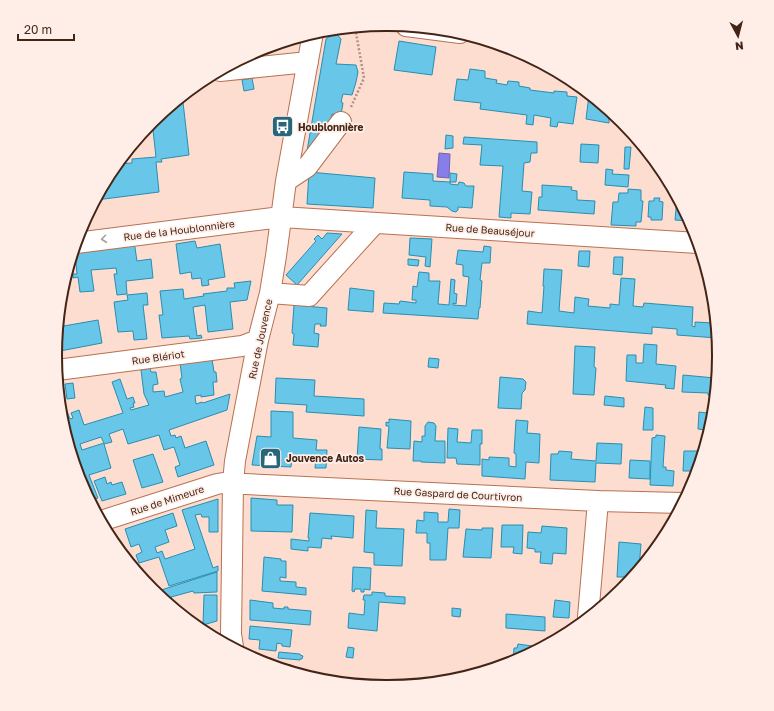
<svg xmlns="http://www.w3.org/2000/svg" width="774" height="711" font-family="'Golos Text',sans-serif">
  <style>
    .water { fill: #877eea; stroke: #7363ab }
    .building { fill: #68c6e9; stroke: #298eaf; fill-rule: evenodd }
    .lines { fill: none; stroke-linecap: round; stroke-linejoin: round }
    .minor-casing { stroke: #b97151; stroke-width: 22 }
    .path { stroke: #b09082; stroke-width: 2.5; stroke-dasharray: 2 2; stroke-linecap: butt }
    .minor { stroke: #fff; stroke-width: 20 }
    .oneway { stroke: #aa9d97 }
    .labels { text-anchor: middle; stroke-width: 3.5; stroke-linejoin: round; paint-order: stroke }
    .poi-label { font-size: 10px; font-weight: bold; fill: #432517; stroke: #ffeee7; text-anchor: start }
    .street-label { font-size: 10px; fill: #432517; stroke: #ffeee7 }
    .rim { fill: none; stroke: #432517; stroke-width: 2 }
  </style>
  <rect width="100%" height="100%" fill="#fdddcf"/>
  <path class="water" d="M439,153L450,154L449,178L437,177Z"/>
  <path class="building" d="M335,32L341,39L336,64L356,65L358,72L356,82L352,95L343,94L341,102L343,103L341,115L332,114L330,122H327L324,133L306,157L326,39Z
    M399,41L436,47L432,75L394,70Z
    M470,69L485,71V78L497,80L496,83L507,85L508,81L519,82V86L530,88V90L554,93V91L567,92V96L577,97L573,124L558,122L557,127L550,126L551,118L534,115L533,125L526,124L527,115L480,109L481,103L454,100L457,79L468,80Z
    M252,78L254,89L244,91L242,80Z
    M589,95L617,118L609,117V123L586,119Z
    M183,102L189,155L161,159L162,162H156L159,192L96,200L111,171L117,164L132,163V159L156,157L152,121L174,104Z
    M446,135L453,136V148L445,149Z
    M464,137L537,142V153H531L530,162L524,163L522,191L532,192L530,214L511,213V218L499,217L503,166L480,165L482,145L463,144Z
    M581,144L599,145L598,163L580,162Z
    M625,147H631L629,169H624Z
    M606,169L613,170L612,174L629,175L628,187L605,185Z
    M309,172L375,178L373,208L307,204Z
    M404,172L433,174V181L450,182V184L458,185L459,182L464,183L466,186H474L472,208L458,207V210L456,212L452,211L447,207L430,206V200L402,198Z
    M450,173L457,174L456,182H450Z
    M542,185L572,187L571,190L577,191V200L595,201L594,214L538,210L539,197H542Z
    M628,189L641,190V201H643L641,222H636V226L611,225L613,202H618L619,193H628Z
    M654,198H660L659,201L663,202L662,220H651V217H648L649,201H654Z
    M677,198L689,221L675,220Z
    M327,233L342,234L297,285L286,275L316,241L314,239L318,235L322,239Z
    M410,238L432,239L430,267L425,266L426,257L409,255Z
    M134,241L137,261L151,259L153,278L126,281L127,294L117,295L114,274H117L116,268L91,270L94,291L80,292L78,277L73,278V274H77L76,263L70,264L75,248Z
    M195,241L197,248L220,244L225,277L208,280L209,285L202,286L201,278L192,279L191,272L180,274L176,244Z
    M484,246L491,247L490,263H482L480,280L482,281L480,308H479L478,319L383,313L384,303L399,304L400,301L416,303V300H412L413,286L417,287L419,272L429,273V281H440L438,304L449,305L451,279L455,280L454,293L457,294L456,304L453,303V305L466,306L469,277L463,276V265L456,264L458,250L483,252Z
    M579,251H590L589,267L578,266Z
    M614,257H623L622,275L613,274Z
    M408,259L419,260L418,266L408,265Z
    M544,269L562,270L559,311L574,313L575,297L589,299L588,306L610,308V304L619,305L621,278L635,279L633,306L643,307L644,303L693,307L692,326L695,327V322L713,323L714,310L717,338L677,335V329L652,327V334L527,324L528,311L542,313L544,286H543Z
    M251,281L247,300L230,302L233,329L208,332L205,305L193,307L197,336L201,335L202,338L190,339L189,336L162,338L159,315H163L160,291L183,289L184,299L204,296L203,294L227,291V288H235L234,283Z
    M350,288L374,291L373,312L348,310Z
    M147,293L148,305H143L147,339L134,340L133,331L118,332L114,302L128,300L127,295Z
    M294,305L327,308L326,326H320L321,324H315L314,333L319,334L318,347L293,345L294,334L292,333Z
    M98,320L102,343L60,351L57,336L58,327Z
    M644,344L657,345L656,364L676,366L674,389L665,388L666,385L626,381L627,355H636V363H643Z
    M575,346L595,347L594,367L596,368L594,395L573,394Z
    M429,358L439,359L438,368L428,367Z
    M212,359L214,372H216L217,382H213L214,395L201,397V395L195,396L196,404L202,402L203,403L230,394L227,410L169,430L171,436L175,435L176,438L181,436L185,448L206,441L214,465L178,477L175,467L180,465L174,447L164,450L159,435L128,444L123,429L109,434L112,442L104,444L111,468L89,475L98,498L90,500L81,482L62,420L61,413L67,411L70,419L73,418L71,413L79,410L84,425L123,413L112,382L120,379L127,399L133,397L135,403H133L134,407L130,408L131,410L149,405L144,394L141,370L150,368L151,372H156L158,384L153,385V392L164,391L165,397L183,392L180,379L182,378L180,363ZM101,437L104,443L82,450L80,444Z
    M683,375L715,378V375H717L715,396L708,395V393L682,392Z
    M500,377L523,379L526,382L525,390L522,393L521,409L498,408Z
    M276,378L315,380L314,396L364,399V416L306,412L307,405L275,403Z
    M73,383L75,398L67,399L65,384Z
    M605,396L624,398V407L604,405Z
    M645,407L653,408V430H643Z
    M271,411L293,412V438L317,440L316,450H327L326,468H315L316,458L292,457L291,467L252,465L257,436L271,437Z
    M699,412L707,413L706,430L698,429Z
    M389,419L411,421L410,449L387,448L389,426H386V422L389,423Z
    M516,420L528,421L527,433L540,434L539,463L526,462L525,479L482,476V459L489,460V457L509,458V466L516,467V454L514,453Z
    M428,422L434,423L436,426L435,441H445V463L421,462V461H413L414,441L422,442V436H425V426Z
    M359,427L381,429L380,449H382V460L357,459Z
    M448,428L458,429L457,442L471,443L472,430H482V444H480V465L457,464L456,458H447Z
    M656,435L665,436L663,467H666V470L674,471L673,486L650,485L652,438L656,437Z
    M597,443L622,444L621,464L596,463L595,482L550,480L551,454H558L559,451L572,452L571,459L596,461Z
    M684,451H698L697,471H683Z
    M153,454L163,482L142,488L133,460Z
    M630,460L650,461V479L629,478Z
    M105,477L107,484L111,482L112,485L122,482L126,494L102,501L94,481Z
    M251,498L277,500V505H293L292,532L251,531Z
    M218,499V532H209V517H202L201,514L195,515L213,568L218,566V571L169,586L159,557L139,563L136,555L142,552L139,544L131,547L125,529L173,513L177,526L165,530L169,542L155,547L157,553L162,551L165,559L195,549L182,510Z
    M449,509L460,510L459,528H448L446,560H430V543H427V533H416L417,520L424,521V512L438,513V522H448Z
    M366,510L377,511L376,528L404,529L402,566L374,565V553L364,552Z
    M310,513L354,516L353,538L331,536L332,539L322,538L321,548L308,547V551L291,549V539L309,541V538H308Z
    M502,525H523L522,554L513,553L514,547H501Z
    M542,526L567,528L566,554L553,553L552,564L540,563L541,552H535V549L527,548L528,532L541,533Z
    M482,528H493L491,558L463,557L466,529L482,530Z
    M619,542L641,544L639,569L632,577H617Z
    M264,557L281,559V561H286V578L280,577V581L296,582V587L306,588V595L262,591Z
    M353,567L371,568L370,590L364,589V592H361V589H355L354,592L352,591Z
    M217,572V592L194,593L193,591L171,597L173,605L177,603L180,612L167,602L166,600H165L155,592Z
    M372,592L385,593V596L405,597V604L379,602L377,631L348,628L349,613L364,615L365,600H363L364,595H372Z
    M204,595H217V621L203,625Z
    M250,600L273,603V608L284,609V607H288V609L311,611L310,625L250,620Z
    M555,600L570,602L569,618L553,617Z
    M452,608L461,609L460,617L452,616Z
    M506,614L545,617V631L506,628Z
    M250,626L292,630L290,647L282,646V644L277,643L276,651L259,649L260,640L249,639Z
    M518,644L532,646L537,649L513,662L514,648H517Z
    M348,647L354,648L353,658L346,657Z
    M279,652L300,654V655L303,656L302,659H300V660L278,658Z
    M275,664L291,665V671L275,666Z"/>
  <g class="lines">
    <defs>
      <path id="minor" d="M406,26L460,33
        M220,71L308,62
        M286,181L307,167L341,122
        M76,243L281,217L698,243
        M270,293L309,296L375,223
        M57,370L242,346L258,340
        M101,521L217,484L223,483L598,501L682,503
        M588,617L598,501
        M233,647L231,634L233,483L235,461L258,340L270,293L276,256L286,181L313,33"/>
    </defs>
    <use href="#minor" class="minor-casing"/>
    <path class="path" d="M351,107L364,78L355,27"/>
    <use href="#minor" class="minor"/>
  </g>
  <defs><path id="oneway-chevron" d="M-2-3.5L2.5 0L-2 3.5" fill="none" stroke-width="1.6" stroke-linecap="round" stroke-linejoin="round"/></defs>
  <use class="oneway" href="#oneway-chevron" transform="translate(104 239) rotate(173)"/>
  <defs>
    <symbol id="bus-square" viewBox="-11 -11 22 22"><rect x="-9" y="-9" width="18" height="18" rx="4" fill="#28667c" stroke="#ffeee7"/><path d="M-5-6H5V4H4V6H2V4H-2V6H-4V4H-5ZM-3.5-4V0h7V-4ZM-3.5 1.2v1.5H-2V1.2ZM2 1.2v1.5H3.5V1.2Z" fill="#fff"/></symbol>
    <symbol id="shop-square" viewBox="-11 -11 22 22"><rect x="-9" y="-9" width="18" height="18" rx="4" fill="#28667c" stroke="#ffeee7"/><path d="M-5-2.5h2.3a2.7 3.5 0 0 1 5.4 0H5L5.5 6h-11ZM-1.5-2.5h3a1.5 2.3 0 0 0-3 0Z" fill="#fff"/></symbol>
  </defs>
  <g fill-rule="evenodd">
    <use href="#bus-square" x="270" y="114" width="25" height="25"/>
    <use href="#shop-square" x="258" y="446" width="25" height="25"/>
  </g>
  <g class="labels">
    <g class="poi-label">
      <text x="298" y="131">Houblonnière</text>
      <text x="286" y="462">Jouvence Autos</text>
    </g>
    <g class="street-label">
      <text transform="translate(179 230) rotate(-7)" y="4">Rue de la Houblonnière</text>
      <text transform="translate(490 230) rotate(4)" y="4">Rue de Beauséjour</text>
      <text transform="translate(260 339) rotate(-78)" y="4">Rue de Jouvence</text>
      <text transform="translate(158 357) rotate(-8)" y="4">Rue Blériot</text>
      <text transform="translate(458 494) rotate(3)" y="4">Rue Gaspard de Courtivron</text>
      <text transform="translate(167 500) rotate(-18)" y="4">Rue de Mimeure</text>
    </g>
  </g>
  <path d="M0 0H774V711H0ZM386 31H388A324 324 0 0 1 712 355V356A324 324 0 0 1 388 680H386A324 324 0 0 1 62 356V355A324 324 0 0 1 386 31Z" fill="#ffeee7" fill-rule="evenodd"/>
  <path class="rim" d="M386 31H388A324 324 0 0 1 712 355V356A324 324 0 0 1 388 680H386A324 324 0 0 1 62 356V355A324 324 0 0 1 386 31Z"/>
  <g transform="translate(738 36) rotate(173)" stroke="#ffeee7" stroke-width="3" paint-order="stroke">
  <path d="M0-3L7 15L0 10L-7 15Z" fill="#432517"/>
  <text y="-6" font-size="11" font-weight="bold" text-anchor="middle" fill="#432517">N</text>
  </g>
  <path d="M18 34v6h56v-6" fill="none" stroke="#432517" stroke-width="2"/>
  <text x="24" y="34" font-size="12" fill="#432517" stroke="#ffeee7" stroke-width="3" paint-order="stroke">20 m</text>
</svg>
